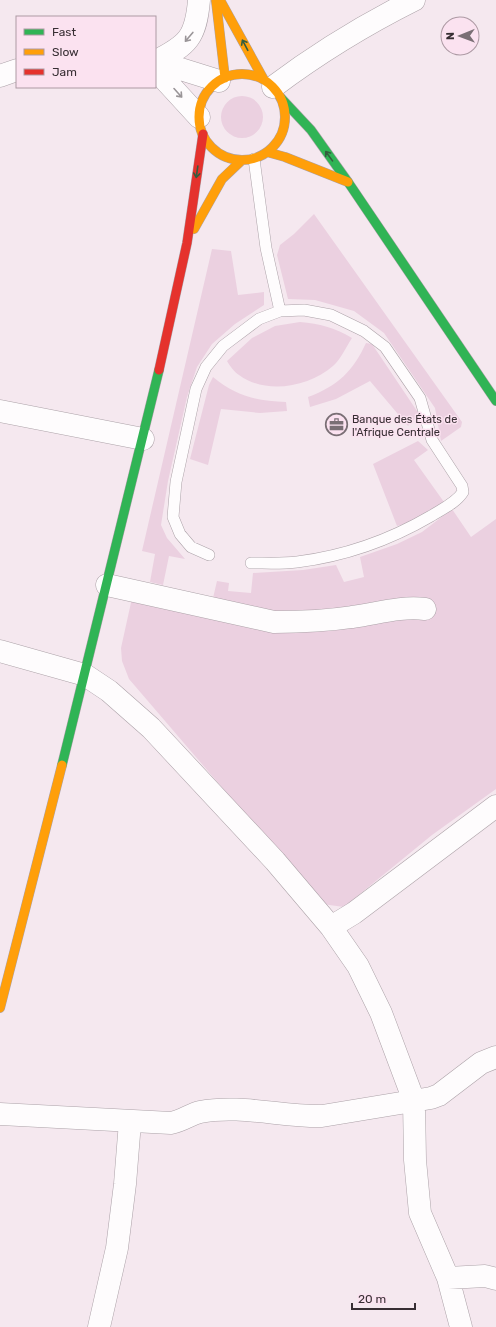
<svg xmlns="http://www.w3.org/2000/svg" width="496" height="1327" font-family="Rubik,sans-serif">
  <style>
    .green { fill: #ebd0e0 }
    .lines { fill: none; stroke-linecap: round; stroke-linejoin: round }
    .lane-casing { stroke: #aca2a8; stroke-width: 12 }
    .street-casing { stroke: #aca2a8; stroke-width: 23 }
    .fast-casing { stroke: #aca2a8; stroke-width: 10 }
    .slow-casing { stroke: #aca2a8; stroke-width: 10 }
    .jam-casing { stroke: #aca2a8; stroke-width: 10 }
    .lane { stroke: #fefcfd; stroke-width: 11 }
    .street { stroke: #fefcfd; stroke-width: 22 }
    .fast { stroke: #30b455; stroke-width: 9 }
    .slow { stroke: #ff9f0a; stroke-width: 9 }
    .jam { stroke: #e5322d; stroke-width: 9 }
    .oneway { stroke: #9a9598 }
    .oneway2 { stroke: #355d3f }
    .labels { text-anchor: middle; stroke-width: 3; stroke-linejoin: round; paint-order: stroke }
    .poi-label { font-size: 11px; fill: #372e33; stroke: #fbe2f0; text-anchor: start }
  </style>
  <rect width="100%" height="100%" fill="#f5e8ef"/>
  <path class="green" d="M221 117a21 21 0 1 1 42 0a21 21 0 1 1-42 0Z
    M314,214L462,422L461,427L441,441L435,408L384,333L354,311L315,300L288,299L277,255L280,245L294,234Z
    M212,249L231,251L238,295L264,292V305L235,324L212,344L197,367L187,397L168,481L161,525L167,538L185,559L169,556L163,585L150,582L155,554L142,551Z
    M300,322C320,324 334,327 352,338C346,347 341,359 333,366C309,387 266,395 239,375C234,372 230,366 227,361L252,338L275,326Z
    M366,343L372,344L419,414L408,426L370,381L336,399L310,407L308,397C338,386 353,371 366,343Z
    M213,377C236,396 256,401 286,402L287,411L260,413L221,409L208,465L190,459L209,385Z
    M418,441L428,450L414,460L444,502L408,523L397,526L373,464Z
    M452,509L471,537L496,519V789L432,835L344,907L322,904L129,679L122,661L121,648L132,598L273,612L213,598L217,581L229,583L228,591L251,593L253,573L303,570L336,565L344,582L364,577L360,557L397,544L422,532Z"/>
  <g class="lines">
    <defs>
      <path id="lane" d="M254,159L266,248L280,311
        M209,555L191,547L180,534L173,517L176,482L196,389L206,367L223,346L259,319L280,311L304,310L331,315L364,331L385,347L420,398L432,440L462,486L463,492C456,503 442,509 431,516C390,540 345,556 297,562C282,564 266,563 251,563"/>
      <path id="street" d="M155,61L219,81
        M156,61C188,45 196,37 199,0
        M155,69L199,117
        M0,76L17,70
        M273,87C317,54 364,25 414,0
        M0,411L143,439
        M107,585L274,622C300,622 326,621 352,617C376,614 400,606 425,609
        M0,651L85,675L109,691L151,728L275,861L331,927L358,966L381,1013L414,1101L415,1160L420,1213L448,1278L461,1327
        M331,927L354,913L496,806
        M0,1114L171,1123C182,1121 191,1114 200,1112C240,1104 282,1117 322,1116L431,1098L439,1095L481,1063L496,1057
        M448,1278L485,1276L496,1279
        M99,1327L117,1248L125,1184L130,1122"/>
      <path id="fast" d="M281,98L311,130L348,182L496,401
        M62,765L159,370"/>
      <path id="slow" d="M220,0L264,80
        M216,1L225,78
        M199 117a43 43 0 1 1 86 0a43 43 0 1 1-86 0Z
        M267,152L285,157L348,182
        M194,229L222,179L242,160
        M0,1008L62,765"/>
      <path id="jam" d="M159,370L187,243L203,134"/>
    </defs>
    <use href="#lane" class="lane-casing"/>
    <use href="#street" class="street-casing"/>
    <use href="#fast" class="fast-casing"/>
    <use href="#slow" class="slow-casing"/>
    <use href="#jam" class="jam-casing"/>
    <use href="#lane" class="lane"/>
    <use href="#street" class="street"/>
    <use href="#fast" class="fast"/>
    <use href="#slow" class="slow"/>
    <use href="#jam" class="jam"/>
  </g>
  <defs><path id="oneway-shaft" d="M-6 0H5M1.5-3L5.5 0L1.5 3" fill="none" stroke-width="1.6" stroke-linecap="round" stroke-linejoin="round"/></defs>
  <g class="oneway">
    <use href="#oneway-shaft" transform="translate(189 37) rotate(130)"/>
    <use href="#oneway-shaft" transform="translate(178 93) rotate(48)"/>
  </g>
  <g class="oneway2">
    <use href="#oneway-shaft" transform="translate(245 45) rotate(-118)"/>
    <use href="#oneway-shaft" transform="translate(329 156) rotate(-126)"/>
    <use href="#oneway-shaft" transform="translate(197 172) rotate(98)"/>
  </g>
  <defs>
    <symbol id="office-ring" viewBox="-11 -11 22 22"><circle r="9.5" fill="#fbe2f0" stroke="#7a6f75" stroke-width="1.5"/><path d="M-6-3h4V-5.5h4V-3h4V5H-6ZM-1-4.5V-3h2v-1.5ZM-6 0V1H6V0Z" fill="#7a6f75"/></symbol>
  </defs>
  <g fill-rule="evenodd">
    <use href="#office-ring" x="324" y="412" width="25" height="25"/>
  </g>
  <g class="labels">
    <g class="poi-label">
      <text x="352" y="423">Banque des États de<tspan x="352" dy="13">l'Afrique Centrale</tspan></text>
    </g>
  </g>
  <rect x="16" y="16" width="140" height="72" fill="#fbe2f0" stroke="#ad9aa4"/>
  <rect x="24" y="29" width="20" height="6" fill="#30b455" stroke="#ad9aa4"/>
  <text x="52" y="36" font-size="12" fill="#372e33">Fast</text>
  <rect x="24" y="49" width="20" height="6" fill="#ff9f0a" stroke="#ad9aa4"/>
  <text x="52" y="56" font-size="12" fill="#372e33">Slow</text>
  <rect x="24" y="69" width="20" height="6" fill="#e5322d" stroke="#ad9aa4"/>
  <text x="52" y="76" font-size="12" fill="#372e33">Jam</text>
  <g transform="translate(460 36) rotate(269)"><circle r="19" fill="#fbe2f0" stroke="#ad9aa4"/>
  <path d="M0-3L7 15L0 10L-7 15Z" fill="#7a6f75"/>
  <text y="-6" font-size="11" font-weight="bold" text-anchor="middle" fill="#372e33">N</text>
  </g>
  <path d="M352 1303v6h63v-6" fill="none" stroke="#372e33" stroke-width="2"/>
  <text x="358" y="1303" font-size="12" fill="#372e33" stroke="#fbe2f0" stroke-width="3" paint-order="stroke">20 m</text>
</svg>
